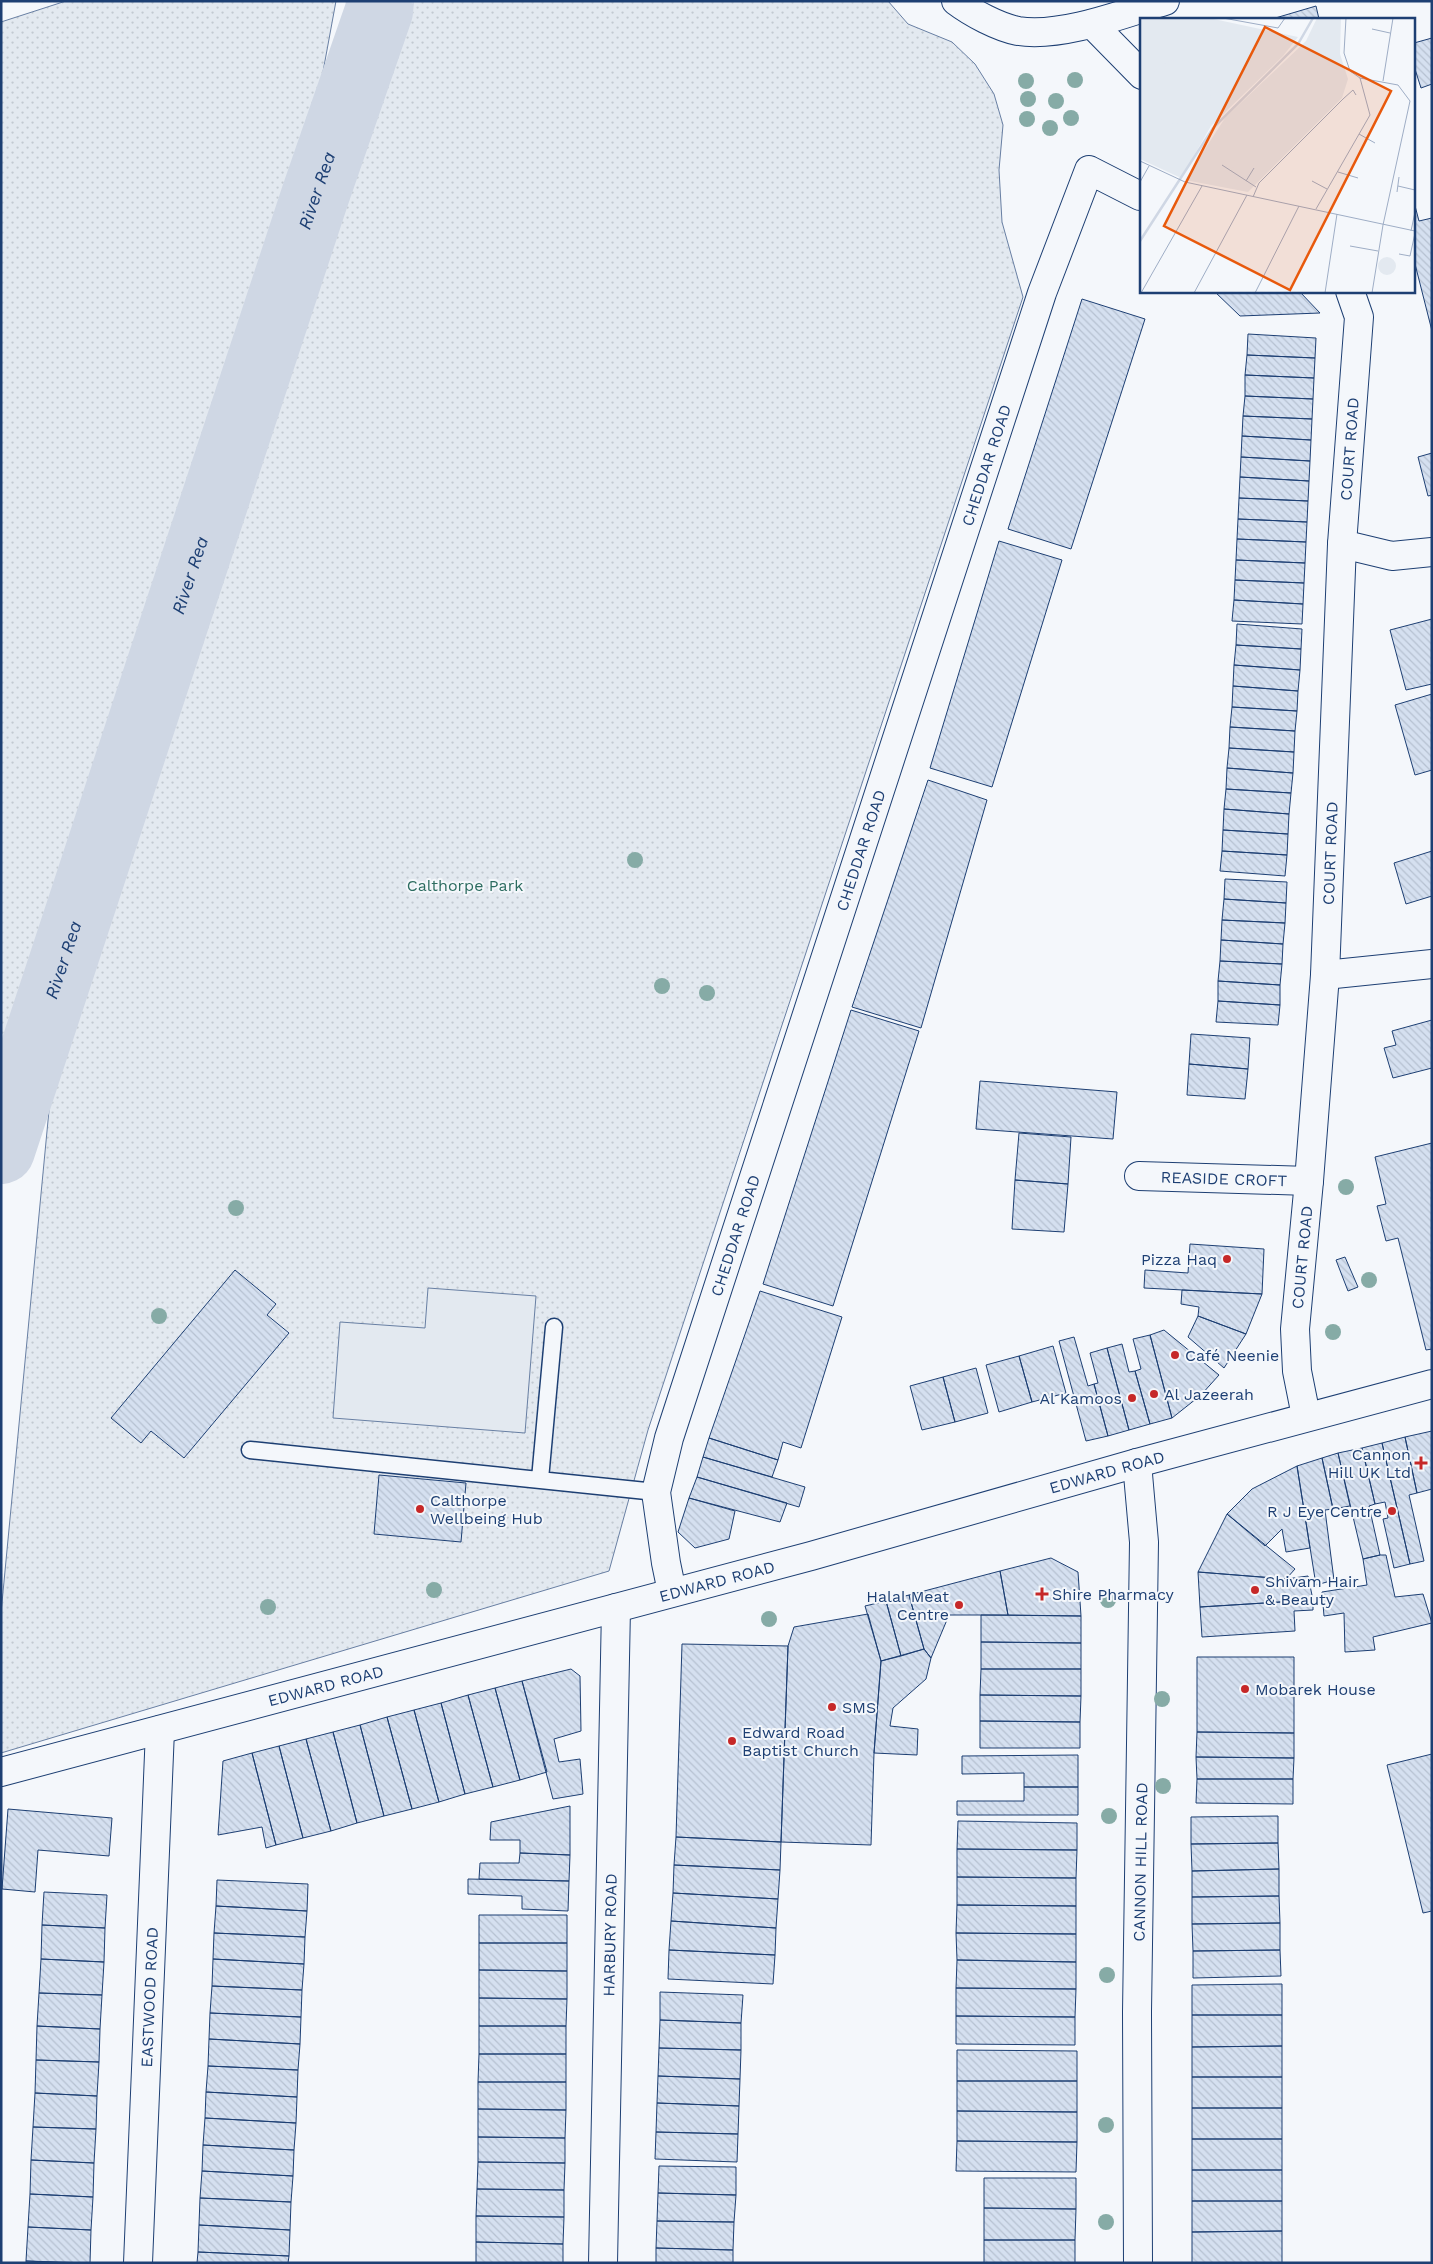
<svg xmlns="http://www.w3.org/2000/svg" width="1433" height="2264" font-family="'Work Sans',sans-serif">
  <style>
    .park { fill: url(#park-dots); stroke: #687fa3 }
    .garden { fill: #e3e9f0; stroke: #687fa3 }
    .lines { fill: none; stroke-linecap: round; stroke-linejoin: round }
    .river { stroke: #cfd7e4; stroke-width: 68 }
    .building { fill: url(#building-back-hatch); stroke: #1d3f73 }
    .service-casing { stroke: #1d3f73; stroke-width: 19 }
    .minor-casing { stroke: #1d3f73; stroke-width: 30 }
    .tertiary-casing { stroke: #1d3f73; stroke-width: 30 }
    .service { stroke: #f4f7fb; stroke-width: 16 }
    .minor { stroke: #f4f7fb; stroke-width: 28 }
    .tertiary { stroke: #f4f7fb; stroke-width: 28 }
    .tree { fill: #86aba6 }
    .poi-dot { fill: #c62828; stroke: #f4f7fb; stroke-width: 2 }
    .labels { text-anchor: middle; stroke-width: 4; stroke-linejoin: round; paint-order: stroke }
    .street-label { font-size: 16px; fill: #1d3f73; stroke: #f4f7fb }
    .park-label { font-size: 16px; fill: #2c6c60; stroke: #f4f7fb }
    .poi-label { font-size: 16px; fill: #1d3f73; stroke: #f4f7fb; text-anchor: start }
    .water-label { font-size: 18px; font-style: italic; fill: #1d3f73; stroke: #f4f7fb }
    .inset-river { fill: none; stroke: #cfd7e4; stroke-width: 2.5 }
    .inset-road { fill: none; stroke: #9eadc5; stroke-width: 1 }
    .view { fill: #e8590c; fill-opacity: 0.15; stroke: #e8590c; stroke-width: 2.5 }
    .inset-edge { fill: none; stroke: #1d3f73; stroke-width: 2.5 }
  </style>
  <defs>
    <pattern id="park-dots" width="8" height="8" patternUnits="userSpaceOnUse" patternTransform="scale(1.25)"><rect width="8" height="8" fill="#e3e9f0"/><path d="M2 2h.1M6 6h.1" fill="none" stroke="#c2c9d1" stroke-width="1.8" stroke-linecap="round"/></pattern>
    <pattern id="building-back-hatch" width="6" height="6" patternUnits="userSpaceOnUse" patternTransform="scale(1.25)"><rect width="6" height="6" fill="#d5e0f0"/><path d="M-1 5l2 2M0 0l6 6M5-1l2 2" fill="none" stroke="#b6c1d1"/></pattern>
  </defs>
  <rect width="100%" height="100%" fill="#f4f7fb"/>
  <path class="park" d="M66,1H336L302,186L1,1056V22Z
    M411,1H888L908,24L952,42L975,64L994,94L1003,125L999,170L1002,222L1023,297L648,1430L609,1571L1,1753V1613L58,1016L327,207Z"/>
  <path class="garden" d="M428,1288L536,1296L525,1433L333,1418L340,1322L425,1328Z"/>
  <g class="lines">
    <path class="river" id="s1" d="M1,1150L315,196L379,11L380,1"/>
  </g>
  <path class="building" d="M1316,6L1319,19H1272Z
    M1432,38V84L1421,88L1414,66V43Z
    M1414,202L1419,221L1432,218V331L1414,260Z
    M1214,291H1299L1320,313L1240,316Z
    M1082,299L1145,319L1071,549L1008,529Z
    M1248,334L1316,338L1315,358L1247,355Z
    M1247,355L1315,358L1314,378L1245,375Z
    M1245,375L1314,378L1313,399L1245,396Z
    M1245,396L1313,399L1312,419L1243,416Z
    M1243,416L1312,419L1311,440L1242,436Z
    M1242,436L1311,440L1310,461L1241,457Z
    M1432,453V495L1428,496L1418,457Z
    M1241,457L1310,461L1309,481L1240,477Z
    M1240,477L1309,481L1308,501L1239,498Z
    M1239,498L1308,501L1307,522L1238,519Z
    M1238,519L1307,522L1306,542L1237,539Z
    M1237,539L1306,542L1305,563L1236,560Z
    M999,541L1062,560L992,787L930,768Z
    M1236,560L1305,563L1304,583L1235,580Z
    M1235,580L1304,583L1303,604L1234,600Z
    M1234,600L1303,604L1302,624L1232,621Z
    M1432,619V684L1406,690L1390,630Z
    M1237,624L1302,629L1301,649L1236,645Z
    M1236,645L1301,649L1300,670L1234,665Z
    M1234,665L1300,670L1298,691L1233,686Z
    M1233,686L1298,691L1297,711L1232,707Z
    M1432,694V770L1415,775L1395,705Z
    M1232,707L1297,711L1295,731L1230,727Z
    M1230,727L1295,731L1294,752L1229,748Z
    M1229,748L1294,752L1293,773L1227,768Z
    M1227,768L1293,773L1291,793L1226,789Z
    M928,780L987,800L921,1028L852,1007Z
    M1226,789L1291,793L1289,814L1224,809Z
    M1224,809L1289,814L1288,834L1223,830Z
    M1223,830L1288,834L1287,855L1222,851Z
    M1222,851L1287,855L1285,876L1220,871Z
    M1432,851V896L1406,904L1394,863Z
    M1225,879L1287,882L1286,903L1224,899Z
    M1224,899L1286,903L1285,923L1222,920Z
    M1222,920L1285,923L1283,944L1221,940Z
    M1221,940L1283,944L1282,964L1220,961Z
    M1220,961L1282,964L1280,985L1218,981Z
    M1218,981L1280,985V1005L1218,1001Z
    M1218,1001L1280,1005L1278,1025L1216,1022Z
    M851,1010L919,1031L833,1306L763,1284Z
    M1432,1020V1068L1393,1078L1384,1048L1396,1045L1392,1031Z
    M1191,1034L1250,1038L1248,1069L1189,1064Z
    M1189,1064L1248,1069L1245,1099L1187,1095Z
    M980,1081L1117,1092L1113,1139L976,1129Z
    M1019,1133L1071,1137L1068,1184L1015,1180Z
    M1432,1143V1349L1426,1350L1398,1238L1386,1241L1377,1206L1386,1204L1375,1157Z
    M1015,1180L1068,1184L1064,1232L1012,1229Z
    M1190,1244L1264,1249L1262,1294L1144,1288L1145,1270L1188,1273Z
    M1345,1257L1358,1287L1348,1291L1336,1260Z
    M235,1270L276,1304L267,1315L289,1333L184,1458L151,1431L141,1443L111,1418Z
    M1182,1290L1262,1294L1246,1334L1198,1316L1199,1307L1181,1304Z
    M760,1291L842,1317L801,1448L783,1442L778,1460L709,1438Z
    M1198,1316L1246,1334L1224,1368L1188,1337Z
    M1164,1330L1219,1375L1201,1395L1172,1418L1150,1335Z
    M1150,1335L1172,1418L1150,1424L1135,1371L1141,1369L1133,1339Z
    M1074,1337L1088,1386L1094,1384L1108,1436L1086,1441L1059,1341Z
    M1122,1344L1129,1372L1135,1371L1150,1424L1129,1430L1107,1348Z
    M1053,1346L1066,1393L1032,1402L1019,1356Z
    M1107,1348L1129,1430L1108,1436L1094,1384L1098,1383L1090,1353Z
    M1019,1356L1032,1402L999,1412L986,1365Z
    M976,1368L988,1413L955,1422L943,1377Z
    M943,1377L955,1422L922,1430L910,1386Z
    M1432,1431V1489L1417,1493L1405,1437Z
    M1405,1437L1417,1493L1409,1495L1424,1561L1410,1564L1382,1443Z
    M709,1438L778,1460L772,1477L703,1457Z
    M1382,1443L1410,1564L1394,1568L1383,1519L1388,1518L1385,1502L1375,1504L1362,1448Z
    M1362,1448L1375,1504L1369,1506L1380,1555L1363,1559L1338,1453Z
    M1338,1453L1350,1506L1333,1509L1322,1458Z
    M703,1457L805,1487L799,1507L697,1477Z
    M1322,1458L1333,1509L1325,1510L1334,1580L1316,1585L1297,1466Z
    M1297,1466L1310,1548L1286,1552L1282,1529L1265,1546L1227,1514L1252,1489Z
    M379,1475L466,1483L461,1542L374,1534Z
    M697,1477L787,1503L780,1522L689,1498Z
    M689,1498L735,1511L729,1539L695,1548L678,1532Z
    M1227,1514L1295,1569L1286,1579L1198,1572Z
    M1380,1555H1386L1395,1597L1423,1594L1432,1623L1373,1637L1375,1650L1345,1652L1344,1613L1324,1616L1322,1592L1367,1585L1363,1559Z
    M1051,1558L1078,1572L1081,1616L1008,1615L1000,1571Z
    M1000,1571L1008,1615H949L931,1658L924,1649L909,1595Z
    M1198,1572L1286,1579L1308,1576L1313,1600L1200,1607Z
    M909,1595L924,1649L901,1656L886,1601Z
    M1313,1600V1610L1294,1611L1295,1631L1202,1637L1200,1607Z
    M886,1601L901,1656L881,1661L865,1606Z
    M868,1614L881,1661L874,1753L871,1845L781,1842L788,1646L794,1627Z
    M981,1615L1081,1616V1643L981,1642Z
    M981,1642L1081,1643V1669H981Z
    M682,1644L788,1646L781,1842L676,1837Z
    M924,1649L931,1658L926,1679L893,1708L890,1726L918,1729L917,1755L874,1753L881,1661Z
    M1197,1657H1294V1733L1197,1732Z
    M571,1669L580,1676L581,1731L554,1739L559,1762L580,1759L583,1794L553,1799L522,1681Z
    M981,1669H1081V1696L980,1695Z
    M522,1681L547,1772L520,1780L495,1688Z
    M495,1688L520,1780L493,1787L468,1695Z
    M468,1695L493,1787L465,1794L441,1703Z
    M980,1695L1081,1696L1080,1722L980,1721Z
    M441,1703L465,1794L439,1802L414,1710Z
    M414,1710L439,1802L412,1809L387,1717Z
    M387,1717L412,1809L384,1816L360,1725Z
    M980,1721L1080,1722V1748H980Z
    M360,1725L384,1816L357,1823L333,1732Z
    M333,1732L357,1823L331,1831L306,1739Z
    M1197,1732L1294,1733V1758L1196,1757Z
    M306,1739L331,1831L303,1838L279,1746Z
    M279,1746L303,1838L276,1845L252,1753Z
    M252,1753L276,1845L266,1848L262,1827L218,1835L223,1761Z
    M1432,1754V1911L1423,1913L1387,1765Z
    M1078,1755V1787H1024V1773L962,1774V1756Z
    M1196,1757L1294,1758L1293,1779H1197Z
    M1197,1779H1293V1804L1196,1803Z
    M1024,1787H1078V1815H957V1801H1024Z
    M570,1806V1855L520,1853V1840H490L491,1822Z
    M8,1809L112,1818L109,1856L38,1850L35,1892L2,1889Z
    M1278,1816V1843L1191,1844V1817Z
    M958,1821L1077,1823V1850L957,1849Z
    M676,1837L781,1842L780,1870L674,1865Z
    M1278,1843L1279,1869L1192,1871L1191,1844Z
    M957,1849L1077,1850L1076,1878L957,1877Z
    M520,1853L570,1855L569,1881L479,1879L480,1863H519Z
    M674,1865L780,1870L778,1899L673,1893Z
    M1279,1869V1896L1192,1897V1871Z
    M957,1877L1076,1878V1906L957,1905Z
    M468,1879L569,1881L568,1911L522,1909V1896L468,1894Z
    M217,1880L308,1884L307,1911L216,1906Z
    M44,1892L107,1895L105,1928L42,1925Z
    M673,1893L778,1899L776,1928L671,1921Z
    M1279,1896L1280,1923L1192,1924V1897Z
    M957,1905L1076,1906V1934L956,1933Z
    M216,1906L307,1911L305,1937L214,1933Z
    M479,1915H567V1943H479Z
    M671,1921L776,1928L775,1955L669,1950Z
    M1280,1923V1950L1193,1951L1192,1924Z
    M42,1925L105,1928L104,1962L41,1959Z
    M214,1933L305,1937L304,1964L213,1959Z
    M956,1933L1076,1934V1962L957,1960Z
    M479,1943H567V1971L479,1970Z
    M669,1950L775,1955L773,1984L668,1979Z
    M1280,1950L1281,1976L1193,1978V1951Z
    M41,1959L104,1962L102,1995L39,1993Z
    M213,1959L304,1964L302,1990L212,1986Z
    M957,1960L1076,1962V1989L956,1988Z
    M479,1970L567,1971V1999L479,1998Z
    M1282,1984V2015H1192V1985Z
    M212,1986L302,1990L301,2017L210,2013Z
    M956,1988L1076,1989L1075,2017L956,2016Z
    M660,1992L743,1995L741,2023L660,2020Z
    M39,1993L102,1995L100,2029L37,2026Z
    M479,1998L567,1999L566,2026H479Z
    M210,2013L301,2017L300,2044L209,2039Z
    M1192,2015H1282V2046L1192,2047Z
    M956,2016L1075,2017V2045L956,2044Z
    M660,2020L741,2023V2050L659,2048Z
    M37,2026L100,2029L99,2062L36,2060Z
    M479,2026H566V2054H479Z
    M209,2039L300,2044L298,2070L208,2066Z
    M1282,2046V2077H1192V2047Z
    M659,2048L741,2050L740,2079L658,2076Z
    M957,2050L1077,2051V2081H957Z
    M479,2054H566V2082H478Z
    M36,2060L99,2062L97,2096L35,2093Z
    M208,2066L298,2070L297,2097L206,2092Z
    M658,2076L740,2079L739,2106L657,2103Z
    M1192,2077H1282V2108H1192Z
    M957,2081H1077V2112L957,2111Z
    M478,2082H566V2110L478,2109Z
    M206,2092L297,2097L296,2123L205,2118Z
    M35,2093L97,2096L96,2129L33,2127Z
    M657,2103L739,2106L738,2134L656,2132Z
    M1192,2108H1282V2139H1192Z
    M478,2109L566,2110L565,2138L478,2137Z
    M957,2111L1077,2112V2142L957,2141Z
    M205,2118L296,2123L294,2150L203,2145Z
    M33,2127L96,2129L94,2163L31,2160Z
    M656,2132L738,2134L737,2162L655,2159Z
    M478,2137L565,2138V2163L478,2162Z
    M1192,2139H1282V2170H1192Z
    M957,2141L1077,2142L1076,2172L956,2171Z
    M203,2145L294,2150L293,2176L202,2171Z
    M31,2160L94,2163L93,2197L30,2194Z
    M478,2162L565,2163L564,2190L477,2189Z
    M659,2166L736,2167V2195L658,2193Z
    M1192,2170H1282V2201H1192Z
    M202,2171L293,2176L291,2202L200,2198Z
    M984,2178H1076V2209L984,2208Z
    M477,2189L564,2190V2217L476,2216Z
    M658,2193L736,2195L734,2222L657,2221Z
    M30,2194L93,2197L91,2230L28,2227Z
    M200,2198L291,2202L290,2230L199,2225Z
    M1192,2201H1282V2231L1192,2232Z
    M984,2208L1076,2209L1075,2240H984Z
    M476,2216L564,2217L563,2244L476,2242Z
    M657,2221L734,2222L733,2250L656,2248Z
    M199,2225L290,2230L289,2256L198,2252Z
    M28,2227L91,2230L90,2263L26,2261Z
    M1282,2231V2263H1192V2232Z
    M984,2240H1075V2263H984Z
    M476,2242L563,2244V2263H476Z
    M656,2248L733,2250V2263H656Z
    M198,2252L289,2256L288,2263H197Z
    M26,2261L69,2263H26Z"/>
  <g class="lines">
    <defs>
      <path id="service" d="M250,1450L656,1492
        M540,1479L554,1327"/>
      <g id="minor">
        <path d="M1092,24L1142,75"/>
        <path d="M1342,544L1392,556L1432,552"/>
        <path d="M1325,975L1432,964"/>
        <path id="s2" d="M1139,1176L1309,1181"/>
        <path id="s3" d="M1306,1416L1297,1371L1295,1329L1309,1181L1325,975L1342,544L1359,317L1350,291"/>
        <path d="M1137,1463L1144,1542L1137,2012L1138,2263"/>
        <path id="s4" d="M672,1592L666,1563L656,1492L669,1438L1042,293L1089,170L1140,196"/>
        <path id="s5" d="M1,1772L811,1556L1137,1463L1432,1384"/>
        <path id="s6" d="M138,2263L160,1730"/>
        <path id="s7" d="M603,2263L616,1608"/>
      </g>
      <path id="tertiary" d="M956,1C972,13 998,27 1018,31C1061,38 1123,14 1165,1"/>
    </defs>
    <use href="#service" class="service-casing"/>
    <use href="#minor" class="minor-casing"/>
    <use href="#tertiary" class="tertiary-casing"/>
    <use href="#service" class="service"/>
    <use href="#minor" class="minor"/>
    <use href="#tertiary" class="tertiary"/>
  </g>
  <g class="tree">
    <circle cx="1075" cy="80" r="8"/>
    <circle cx="1026" cy="81" r="8"/>
    <circle cx="1028" cy="99" r="8"/>
    <circle cx="1056" cy="101" r="8"/>
    <circle cx="1071" cy="118" r="8"/>
    <circle cx="1027" cy="119" r="8"/>
    <circle cx="1050" cy="128" r="8"/>
    <circle cx="635" cy="860" r="8"/>
    <circle cx="662" cy="986" r="8"/>
    <circle cx="707" cy="993" r="8"/>
    <circle cx="1346" cy="1187" r="8"/>
    <circle cx="236" cy="1208" r="8"/>
    <circle cx="1369" cy="1280" r="8"/>
    <circle cx="159" cy="1316" r="8"/>
    <circle cx="1333" cy="1332" r="8"/>
    <circle cx="434" cy="1590" r="8"/>
    <circle cx="1108" cy="1600" r="8"/>
    <circle cx="268" cy="1607" r="8"/>
    <circle cx="769" cy="1619" r="8"/>
    <circle cx="1162" cy="1699" r="8"/>
    <circle cx="1163" cy="1786" r="8"/>
    <circle cx="1109" cy="1816" r="8"/>
    <circle cx="1107" cy="1975" r="8"/>
    <circle cx="1106" cy="2125" r="8"/>
    <circle cx="1106" cy="2222" r="8"/>
  </g>
  <g class="poi-dot">
    <circle cx="1227" cy="1259" r="5"/>
    <circle cx="1175" cy="1355" r="5"/>
    <circle cx="1154" cy="1394" r="5"/>
    <circle cx="1132" cy="1398" r="5"/>
    <path d="M1418.5 1455.5h5v5h5v5h-5v5h-5v-5h-5v-5h5z"/>
    <circle cx="420" cy="1509" r="5"/>
    <circle cx="1392" cy="1511" r="5"/>
    <circle cx="1255" cy="1590" r="5"/>
    <path d="M1039.5 1586.5h5v5h5v5h-5v5h-5v-5h-5v-5h5z"/>
    <circle cx="959" cy="1605" r="5"/>
    <circle cx="1245" cy="1689" r="5"/>
    <circle cx="832" cy="1707" r="5"/>
    <circle cx="732" cy="1741" r="5"/>
  </g>
  <g class="labels">
    <g class="street-label">
      <text dy="6" stroke="none"><textPath href="#s3" startOffset="970">COURT ROAD</textPath></text>
      <text dy="6" stroke="none"><textPath href="#s4" startOffset="1180">CHEDDAR ROAD</textPath></text>
      <text dy="6" stroke="none"><textPath href="#s4" startOffset="775">CHEDDAR ROAD</textPath></text>
      <text dy="6" stroke="none"><textPath href="#s3" startOffset="565">COURT ROAD</textPath></text>
      <text dy="6" stroke="none"><textPath href="#s2" startOffset="85">REASIDE CROFT</textPath></text>
      <text dy="6" stroke="none"><textPath href="#s4" startOffset="370">CHEDDAR ROAD</textPath></text>
      <text dy="6" stroke="none"><textPath href="#s3" startOffset="160">COURT ROAD</textPath></text>
      <text dy="6" stroke="none"><textPath href="#s5" startOffset="1146">EDWARD ROAD</textPath></text>
      <text dy="6" stroke="none"><textPath href="#s5" startOffset="741">EDWARD ROAD</textPath></text>
      <text dy="6" stroke="none"><textPath href="#s5" startOffset="336">EDWARD ROAD</textPath></text>
      <text transform="translate(1140 1862) rotate(-89)" y="6">CANNON HILL ROAD</text>
      <text dy="6" stroke="none"><textPath href="#s7" startOffset="328">HARBURY ROAD</textPath></text>
      <text dy="6" stroke="none"><textPath href="#s6" startOffset="266">EASTWOOD ROAD</textPath></text>
    </g>
    <g class="park-label">
      <text x="465" y="891">Calthorpe Park</text>
    </g>
    <g class="poi-label">
      <text x="1217" y="1265" text-anchor="end">Pizza Haq</text>
      <text x="1185" y="1361">Café Neenie</text>
      <text x="1164" y="1400">Al Jazeerah</text>
      <text x="1122" y="1404" text-anchor="end">Al Kamoos</text>
      <text x="1411" y="1460" text-anchor="end">Cannon<tspan x="1411" dy="18">Hill UK Ltd</tspan></text>
      <text x="430" y="1506">Calthorpe<tspan x="430" dy="18">Wellbeing Hub</tspan></text>
      <text x="1382" y="1517" text-anchor="end">R J Eye Centre</text>
      <text x="1265" y="1587">Shivam Hair<tspan x="1265" dy="18">&amp; Beauty</tspan></text>
      <text x="1052" y="1600">Shire Pharmacy</text>
      <text x="949" y="1602" text-anchor="end">Halal Meat<tspan x="949" dy="18">Centre</tspan></text>
      <text x="1255" y="1695">Mobarek House</text>
      <text x="842" y="1713">SMS</text>
      <text x="742" y="1738">Edward Road<tspan x="742" dy="18">Baptist Church</tspan></text>
    </g>
    <g class="water-label">
      <text dy="6" stroke="none"><textPath href="#s1" startOffset="1010">River Rea</textPath></text>
      <text dy="6" stroke="none"><textPath href="#s1" startOffset="605">River Rea</textPath></text>
      <text dy="6" stroke="none"><textPath href="#s1" startOffset="200">River Rea</textPath></text>
    </g>
  </g>
  <g transform="translate(1140 18)">
    <rect width="275" height="275" fill="#f4f7fb"/>
    <path d="M0,0H69L158,19L143,38L71,108L41,160L0,141ZM177,0H201L200,36L208,61L202,80L108,174L45,162L85,100L166,23ZM238 248a9 9 0 1 1 18 0a9 9 0 1 1-18 0Z" fill="#e3e9f0"/>
    <path d="M7 74a32 32 0 1 1 64 0a32 32 0 1 1-64 0ZM96,140L114,146L107,158L91,148Z" fill="#e3e9f0"/>
    <path class="inset-river" d="M0,223L73,110L158,26L173,0"/>
    <path class="inset-road" d="M83,0L138,10L145,0M206,0L204,35L210,53L220,60L258,67L270,83L243,207L232,275M232,11L250,15M243,63L253,0M219,116L235,125M0,143L45,164L275,213M82,147L116,169M198,154L218,160M106,163L114,150M172,163L187,171M0,164L9,148M258,168L275,172M257,174L259,159M113,179L119,165L203,81L213,72L216,77M176,191L230,97L220,60M271,213L275,194M210,228L238,233M259,236L270,238L275,215M1,275L62,168M54,275L107,177M115,275L159,188M185,275L197,196"/>
    <path class="view" d="M125,9L251,73L150,272L24,208Z"/>
    <rect width="275" height="275" class="inset-edge"/>
  </g>
  <rect width="1433" height="2264" fill="none" stroke="#1d3f73" stroke-width="5"/>
</svg>
